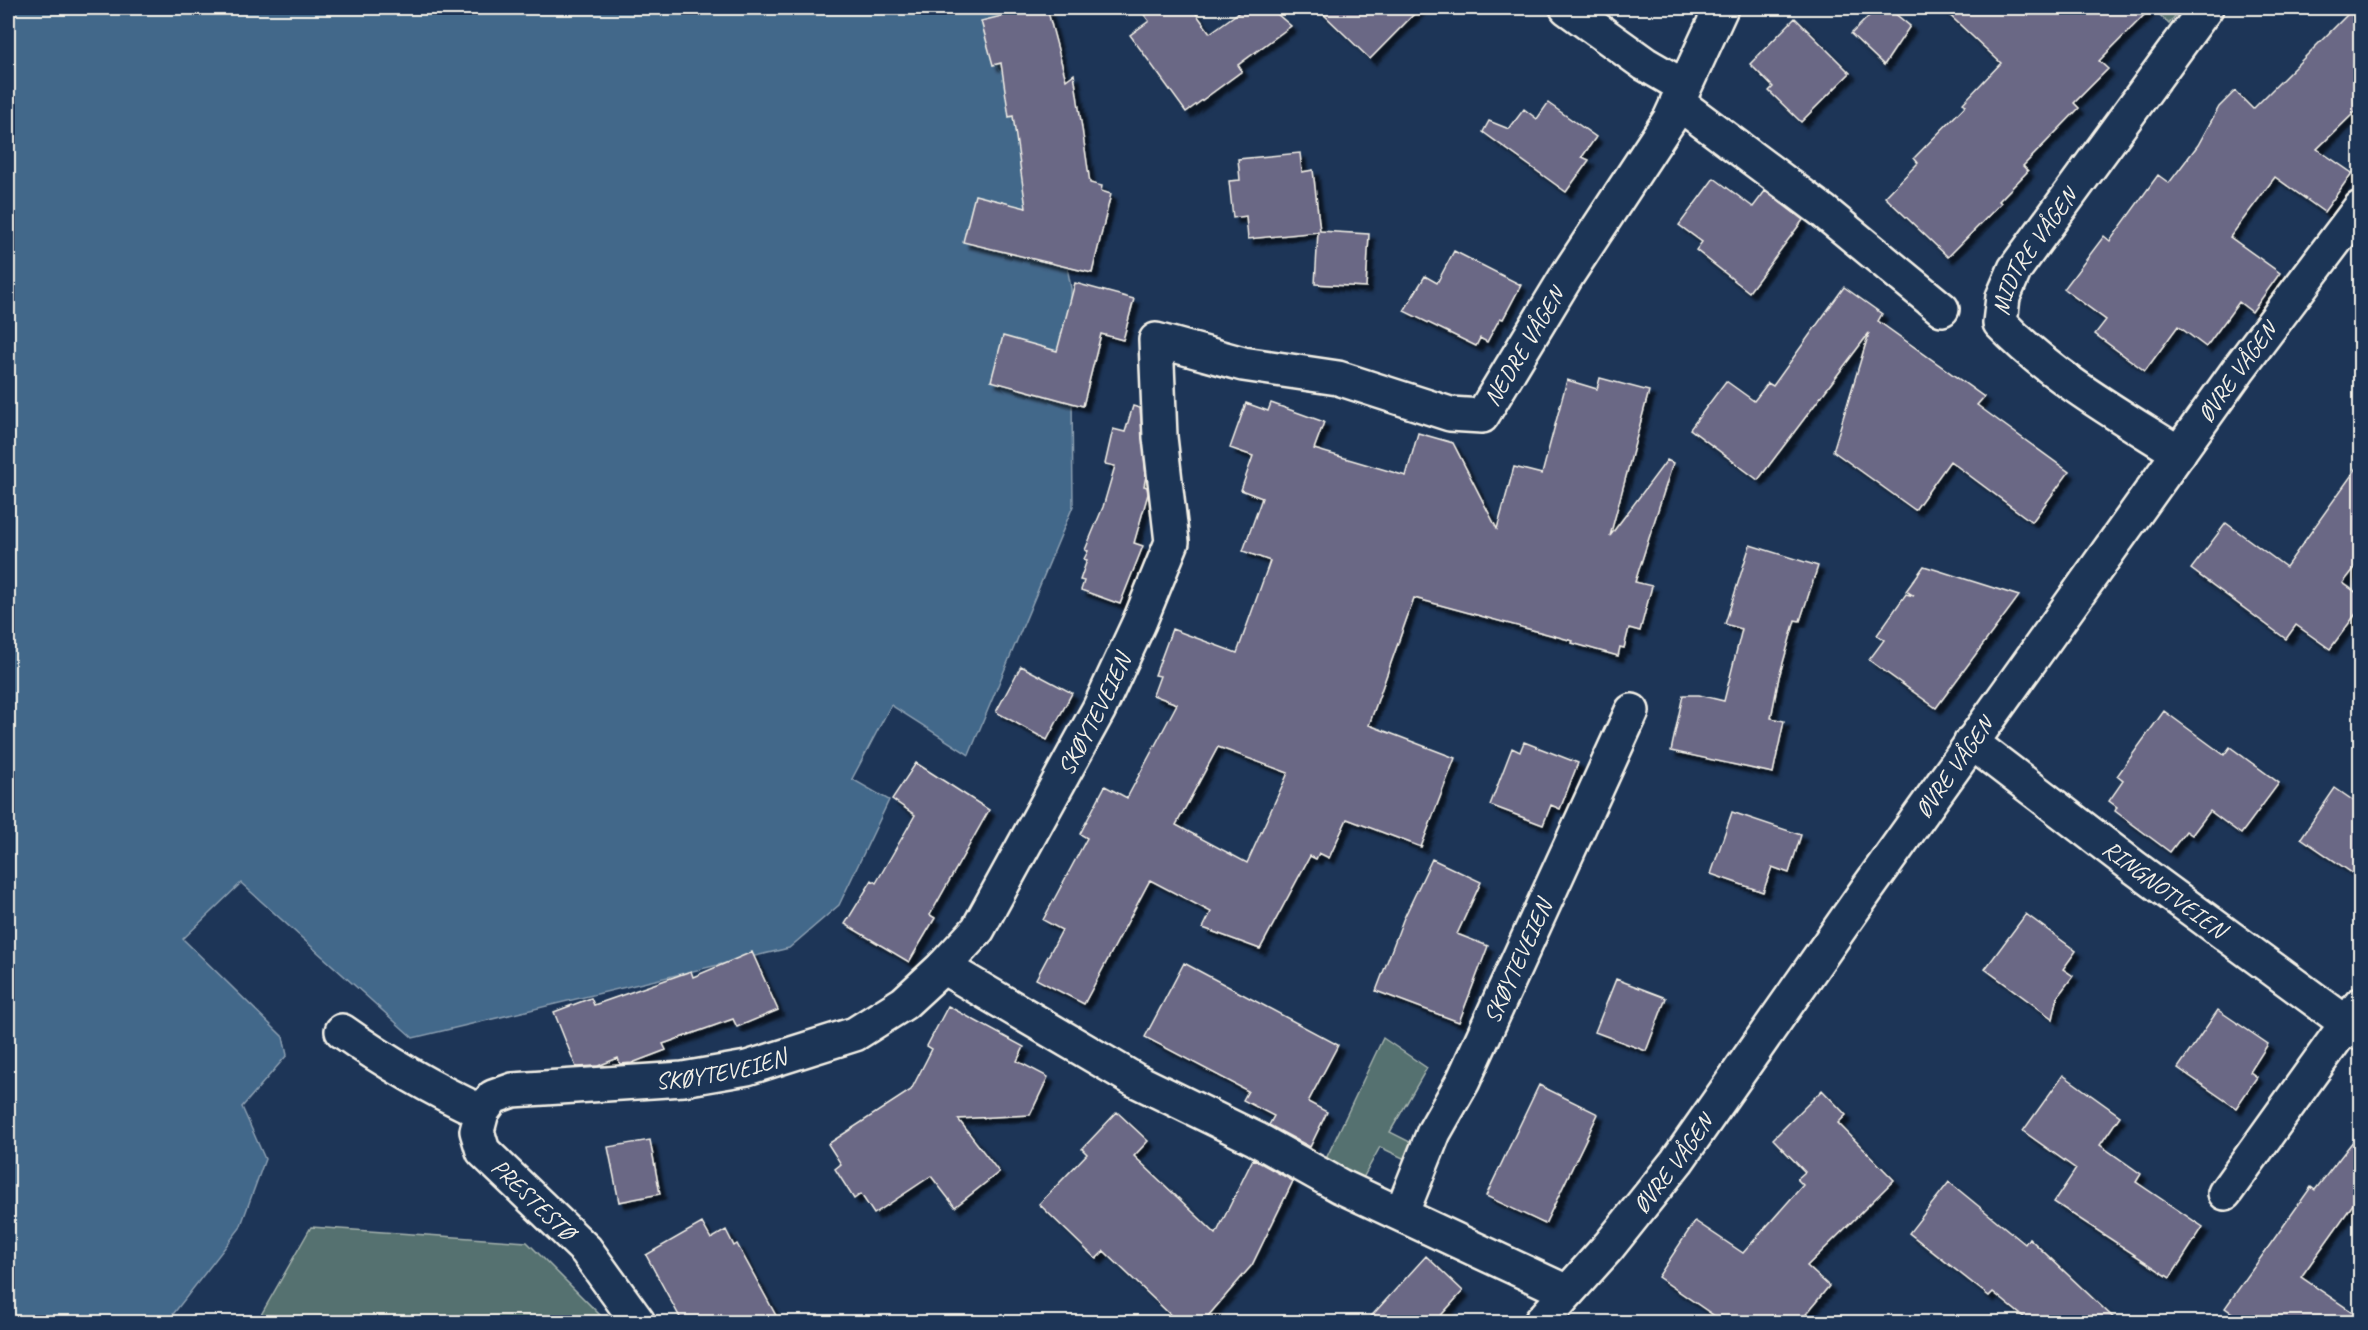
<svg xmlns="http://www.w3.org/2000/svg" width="2368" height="1330" font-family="Caveat,sans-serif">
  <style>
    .green { fill: #547170; stroke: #a4b1ac; stroke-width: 1.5 }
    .water { fill: #43678a; stroke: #8a9eb0; stroke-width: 1.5 }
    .building { fill: #6b6785; stroke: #f4f1e8; stroke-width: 1.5; fill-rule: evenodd; filter: url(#shadow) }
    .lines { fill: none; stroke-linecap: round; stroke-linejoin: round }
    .minor-casing { stroke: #f4f1e8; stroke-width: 38 }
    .minor { stroke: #1d3557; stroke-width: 33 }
    .labels { text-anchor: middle; stroke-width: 4.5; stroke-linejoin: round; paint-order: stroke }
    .street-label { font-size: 24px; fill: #f4f1e8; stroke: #1d3557 }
  </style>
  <defs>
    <filter id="shadow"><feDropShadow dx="5.5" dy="5.5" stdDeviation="1.5" flood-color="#0009"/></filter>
  </defs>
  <rect width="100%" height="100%" fill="#1d3557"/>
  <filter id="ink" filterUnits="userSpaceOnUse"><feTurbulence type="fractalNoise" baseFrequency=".0167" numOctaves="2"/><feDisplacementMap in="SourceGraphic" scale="12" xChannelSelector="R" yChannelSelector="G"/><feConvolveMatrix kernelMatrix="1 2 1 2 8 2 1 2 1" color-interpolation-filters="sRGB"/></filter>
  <g filter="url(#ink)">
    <path class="green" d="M2153,8H2181L2169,24Z
      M1383,1038L1427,1068L1390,1132L1414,1144L1405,1159L1380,1147L1363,1178L1325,1161Z
      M311,1227L527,1242L601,1316L604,1322H257Z"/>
    <path class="water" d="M8,8H1013L1046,152L1071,288L1073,506L969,755L891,705L852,779L889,800L839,905L789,948L413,1038L241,883L183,939L283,1037L287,1055L242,1107L265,1159L240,1228L167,1322H8Z"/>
    <path class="building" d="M1034,8H1047L1066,80L1074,74L1090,183L1102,186L1101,191L1111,194L1092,273L963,242L975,195L1026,208L1013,116L1009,117L1001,63L993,65L981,21Z
      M1139,8H1192L1210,33L1245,8H1270L1291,26L1238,65L1242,71L1186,112L1130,35L1149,21Z
      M1317,8H1420L1370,59Z
      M1877,8H1888L1910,26L1884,65L1851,34Z
      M1942,8H2151L2099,61L2108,69L2074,103L2079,108L2023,166L2028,171L1999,201L2001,203L1948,257L1885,197L1918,163L1914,158L1966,105L1963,103L2001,63Z
      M2354,8H2361V106L2317,149L2352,173L2324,212L2275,177L2230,237L2280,273L2252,312L2239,302L2206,347L2178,326L2145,371L2095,334L2106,320L2064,289L2104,236L2110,241L2158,175L2169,183L2198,145L2219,107L2235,91L2253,109Z
      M1795,18L1850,73L1801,122L1769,91L1773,87L1750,64Z
      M1548,103L1596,137L1582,157L1589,160L1566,192L1483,132L1489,121L1509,129L1524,109L1537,119Z
      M1300,153L1302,172L1313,170L1320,231L1369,234L1366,287L1315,284L1318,232L1248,239L1246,216L1233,218L1229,181L1240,180L1238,159Z
      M1714,178L1753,207L1765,191L1803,220L1749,292L1696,250L1702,242L1679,225Z
      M1454,251L1521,285L1503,319L1500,318L1487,342L1480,338L1476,346L1404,311L1425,276L1437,283Z
      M1075,283L1134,299L1123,340L1101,334L1083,406L991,381L1003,336L1057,351Z
      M1844,287L1882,314L1878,321L1984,397L1977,405L2069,472L2032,522L1950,461L1915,510L1833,451L1869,333L1758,480L1690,429L1726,381L1754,401L1768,383L1773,386Z
      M1600,378L1649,391L1610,536L1667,460L1673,463L1635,582L1652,586L1640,631L1629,628L1624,648L1620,647L1618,656L1572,643L1573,641L1414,598L1369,725L1455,758L1421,847L1347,819L1329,858L1319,853L1316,859L1310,856L1260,949L1203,928L1211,912L1150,880L1084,1004L1036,979L1062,930L1043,920L1087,838L1080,834L1105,786L1127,798L1177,704L1153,695L1160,676L1155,675L1172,629L1237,653L1270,561L1243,551L1262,498L1241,490L1253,456L1230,448L1246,403L1268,411L1271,403L1324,422L1314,449L1406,476L1418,433L1453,443L1497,529L1514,467L1542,474L1567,380L1597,389ZM1218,747L1288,773L1247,863L1176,825Z
      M1133,406L1140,408L1146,476L1144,486L1147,487L1148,494L1134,543L1143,546L1120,604L1081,590L1084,581L1080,580L1087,560L1084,559L1088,551L1085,550L1103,507L1115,466L1105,464L1113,429L1125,432Z
      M2361,462V560L2343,583L2361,596V607L2330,649L2296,625L2286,639L2191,569L2226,523L2286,567Z
      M1750,545L1818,566L1800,621L1795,620L1779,677L1771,718L1784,721L1773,773L1671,751L1683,695H1699L1724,701L1742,629L1725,624Z
      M1924,566L2019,596L1936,708L1869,660L1884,640L1877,635L1906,594L1914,596L1906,591Z
      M1021,666L1072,693L1047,740L996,712Z
      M2164,711L2224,755L2230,747L2279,783L2241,834L2210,811L2192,835L2186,831L2170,852L2115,811L2117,807L2109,801L2123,781L2117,776Z
      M1524,742L1578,763L1560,809L1551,805L1543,825L1490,805L1512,748L1520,752Z
      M916,763L989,810L930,915L935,918L909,962L845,924L872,880L876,883L915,815L892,799Z
      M2335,788L2361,806V879L2301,838Z
      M1732,812L1801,835L1789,873L1772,867L1763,892L1711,874Z
      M1432,859L1481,882L1457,934L1488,946L1459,1022L1376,991L1403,920Z
      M2026,914L2076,951L2063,969L2073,976L2058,996L2053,1019L1985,969Z
      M752,952L778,1010L737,1027L733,1019L663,1044L666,1050L632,1063L620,1064L618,1058L598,1066L576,1067L554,1012L591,998L594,1005L691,971L693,977Z
      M1184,963L1338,1045L1308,1102L1327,1112L1310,1147L1269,1125L1274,1116L1243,1100L1248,1091L1145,1037Z
      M1616,979L1666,998L1646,1051L1595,1032Z
      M948,1006L1024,1047L1017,1061L1048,1077L1030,1115L958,1119L999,1172L955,1207L931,1176L874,1214L861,1194L854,1199L835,1169L841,1164L828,1144L911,1090L932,1049L927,1046Z
      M2218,1010L2268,1044L2250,1072L2257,1077L2236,1108L2178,1068Z
      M2063,1075L2120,1116L2100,1145L2141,1174L2136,1182L2203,1227L2170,1278L2054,1202L2076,1169L2023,1131Z
      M1539,1085L1598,1114L1545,1224L1486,1196Z
      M1822,1090L1846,1115L1838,1123L1894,1180L1807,1266L1829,1286L1799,1323H1725L1658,1277L1695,1221L1743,1253L1803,1185L1797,1179L1805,1172L1773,1139Z
      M1117,1112L1148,1141L1134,1156L1216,1234L1253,1159L1293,1181L1252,1265L1202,1323H1179L1104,1251L1096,1259L1039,1204L1087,1154L1082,1149Z
      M2361,1131V1193L2301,1277L2361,1318V1323H2247L2225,1308L2311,1187L2315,1190Z
      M650,1140L660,1194L619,1202L608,1147Z
      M1949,1182L2025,1244L2029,1238L2119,1323H2031L1993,1292L1989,1296L1909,1233Z
      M702,1223L711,1239L726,1230L734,1246L737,1244L780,1323H683L646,1255Z
      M1426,1256L1463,1291L1434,1323H1365Z"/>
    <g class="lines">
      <defs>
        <g id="minor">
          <path d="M1567,8L1645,64L1683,86"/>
          <path d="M1677,102L1823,211L1942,309"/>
          <path id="s1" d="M2179,453C2116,413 2052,377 2000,323L2003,297L2015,269L2206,8"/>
          <path id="s2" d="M1971,742L2134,867L2360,1033"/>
          <path d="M943,967L1135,1080L1256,1139L1340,1186L1567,1292"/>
          <path id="s3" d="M342,1031C387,1063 432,1089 482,1112L477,1131L483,1151L586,1250L638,1322"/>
          <path id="s4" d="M482,1112L493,1097L513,1090L683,1079L747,1068L855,1034L904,1003L943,967L978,929L1099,709L1139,623L1172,542L1160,437L1156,340L1243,364L1338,378L1450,414L1482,416L1568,274L1670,119L1721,8"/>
          <path d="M2225,1193L2360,1005"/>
          <path id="s5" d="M1402,1212L1434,1132L1463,1081L1632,711"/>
          <path id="s6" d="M1541,1322L1609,1246L1677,1161L1868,888L2240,367L2360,208"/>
        </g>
      </defs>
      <use href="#minor" class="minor-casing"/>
      <use href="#minor" class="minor"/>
    </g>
  </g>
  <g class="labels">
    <g class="street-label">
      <text dy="8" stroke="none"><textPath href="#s1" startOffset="302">MIDTRE VÅGEN</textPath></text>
      <text dy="8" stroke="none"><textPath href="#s4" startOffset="1604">NEDRE VÅGEN</textPath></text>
      <text dy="8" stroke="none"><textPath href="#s6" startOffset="1178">ØVRE VÅGEN</textPath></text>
      <text dy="8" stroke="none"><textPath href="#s4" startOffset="795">SKØYTEVEIEN</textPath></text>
      <text dy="8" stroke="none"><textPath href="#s6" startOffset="692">ØVRE VÅGEN</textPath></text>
      <text dy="8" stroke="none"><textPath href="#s2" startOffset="243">RINGNOTVEIEN</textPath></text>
      <text dy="8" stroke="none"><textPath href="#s5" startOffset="276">SKØYTEVEIEN</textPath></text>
      <text dy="8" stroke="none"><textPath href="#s4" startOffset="249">SKØYTEVEIEN</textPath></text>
      <text dy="8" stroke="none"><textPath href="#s6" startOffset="206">ØVRE VÅGEN</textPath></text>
      <text dy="8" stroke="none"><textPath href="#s3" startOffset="272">PRESTESTØ</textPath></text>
    </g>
  </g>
  <rect width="2368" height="1330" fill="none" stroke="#1d3557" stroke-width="30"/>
  <rect x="15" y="15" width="2338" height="1300" fill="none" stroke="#f4f1e8" stroke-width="2" filter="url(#ink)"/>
</svg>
